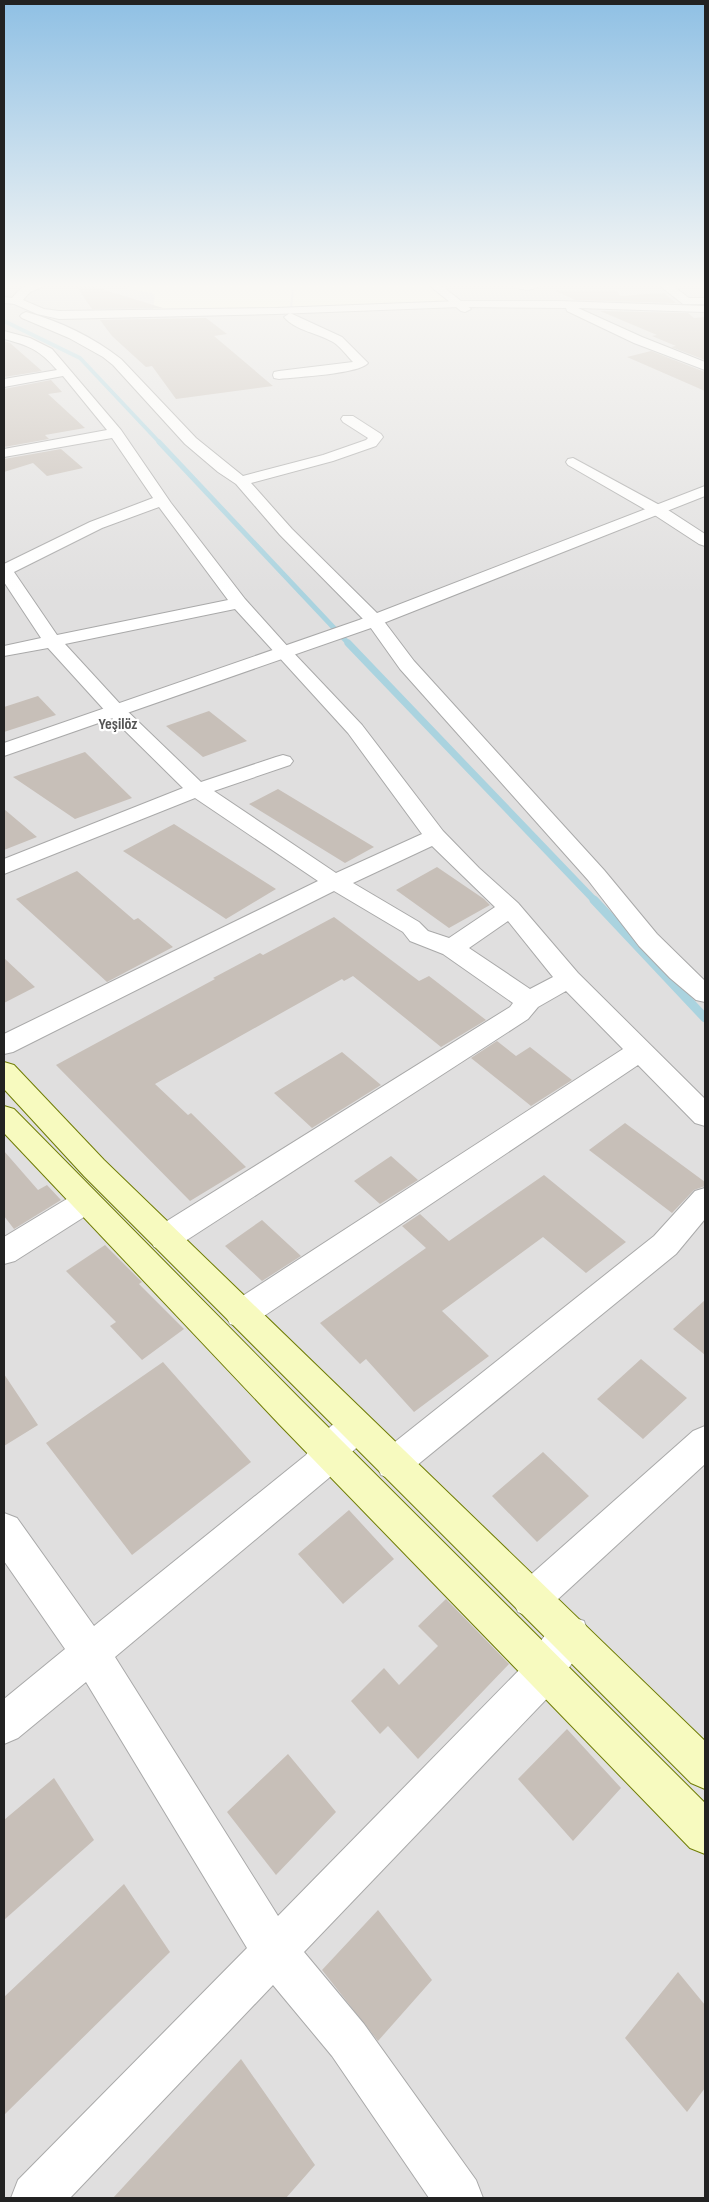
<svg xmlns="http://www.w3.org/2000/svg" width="709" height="2202" font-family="'Sofia Sans Condensed',sans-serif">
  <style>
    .residential { fill: #e0dfdf }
    .education { fill: #ffffe5 }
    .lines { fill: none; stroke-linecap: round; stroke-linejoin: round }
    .stream-far3 { stroke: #aad3df; stroke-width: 4 }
    .stream-far2 { stroke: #aad3df; stroke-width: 5 }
    .stream-far1 { stroke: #aad3df; stroke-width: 7 }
    .stream { stroke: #aad3df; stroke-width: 9 }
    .building { fill: #c7bfb8 }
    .minor-casing { stroke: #a9a9a9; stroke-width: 2 }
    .tertiary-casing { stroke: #a9a9a9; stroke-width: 2 }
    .secondary-casing { stroke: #707d05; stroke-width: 2 }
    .minor { fill: #fff; fill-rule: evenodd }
    .tertiary { fill: #fff; fill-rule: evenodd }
    .secondary { fill: #f7fabf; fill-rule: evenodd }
    .labels { text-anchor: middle; stroke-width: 4.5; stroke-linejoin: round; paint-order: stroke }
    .far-district-label { font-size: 16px; font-weight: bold; fill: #555; stroke: #fff }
  </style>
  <rect width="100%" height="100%" fill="#f2efe9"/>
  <path class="residential" d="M4,286H705V2198H4Z"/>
  <path class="education" d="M133,286H261L292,289L290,307L153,310L155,294L126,288Z
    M264,286H427L449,301L292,307L294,289Z"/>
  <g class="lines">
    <path class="stream-far3" d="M4,321L80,358L160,443"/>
    <path class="stream-far2" d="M159,442L349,644"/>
    <path class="stream-far1" d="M348,643L596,902"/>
    <path class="stream" d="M594,900L705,1018"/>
  </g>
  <path class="building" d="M76,286H92L163,308L92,309Z
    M554,290H617L620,296L664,293L676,303L575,300Z
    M600,311L688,313L694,318L705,317V360L671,347L676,346L652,336L657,335Z
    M206,318L227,334L214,336L273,386L176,399L152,366L146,367L112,336L100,320Z
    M4,341L10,343L42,371L4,377Z
    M651,351L705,372V391L627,357Z
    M51,380L62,392L48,394L85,428L45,435L49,439L4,447V389Z
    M61,449L83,468L47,476L33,463L4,472V459Z
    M38,696L56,715L4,732V707Z
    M209,711L247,741L203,757L166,726Z
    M85,752L132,798L75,819L13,777Z
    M278,789L374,847L345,863L249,804Z
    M4,809L37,837L4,850Z
    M174,824L276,889L226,919L123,851Z
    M437,867L484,899L490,905L449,928L396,890Z
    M77,871L134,920L138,918L173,947L107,982L16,899Z
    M334,917L419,981L429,976L486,1020L441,1047L353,976L344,981L342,979L155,1084L188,1115L191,1113L246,1167L190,1201L56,1065L215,979L213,978L260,953L263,955Z
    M4,958L35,987L4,1003Z
    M497,1041L516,1056L530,1047L572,1080L531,1106L471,1058Z
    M342,1052L381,1085L312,1128L274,1093Z
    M625,1123L705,1182V1186L694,1190L672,1213L589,1150Z
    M4,1151L38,1190L47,1185L61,1200L14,1229L4,1216Z
    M391,1156L418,1180L380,1204L354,1181Z
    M544,1175L626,1242L586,1273L543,1237L442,1311L489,1356L414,1412L366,1359L360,1364L320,1323L426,1248L402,1226L420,1214L449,1241Z
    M262,1220L301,1256L262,1281L225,1246Z
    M105,1245L142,1282L139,1284L184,1329L142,1360L110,1326L116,1322L66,1271Z
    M705,1300V1355L673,1329Z
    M641,1359L687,1398L643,1439L597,1399Z
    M163,1362L251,1462L132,1555L46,1443Z
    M4,1374L38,1425L4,1446Z
    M543,1452L589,1496L537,1542L492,1496Z
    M349,1510L394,1559L343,1604L298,1554Z
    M446,1599L509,1664L418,1759L388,1726L380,1734L351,1701L384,1668L399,1685L438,1646L418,1626Z
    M567,1729L621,1788L573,1841L518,1779Z
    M288,1754L336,1812L276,1875L227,1812Z
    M54,1778L94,1840L4,1920V1820Z
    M124,1884L170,1952L4,2115V1997Z
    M378,1910L432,1980L378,2041L322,1970Z
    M678,1972L705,2005V2088L687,2112L625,2038Z
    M241,2059L315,2165L286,2198H113Z"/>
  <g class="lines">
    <defs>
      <path id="minor" d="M430,286H442L471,309L465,312L461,311Z
        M515,286H538C533,291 520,291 515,286Z
        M660,286H673L689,298H705V304H683Z
        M4,297L20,299L22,301L16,304L4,303Z
        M26,312C60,321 94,338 121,359L196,438L243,476L323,455L366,440L368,438L343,422L341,419L343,416H353L381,434L383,437L376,446L333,461L251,483L292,529L380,616L414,661L604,870L657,934L705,981V1002L696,1000L670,978L639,946L588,880L400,669L368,624L280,535L236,484L218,472L185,444L113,365L103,357L69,338L22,318L20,316L22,314Z
        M290,313L342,337L368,363C359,374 296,377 279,379L274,378L273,375L274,372L279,371L353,362C347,356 341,347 333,342C318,333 296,331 284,317Z
        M4,331L30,338L52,349L121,430L171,503L245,599L289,648L362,725L443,831L479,868L518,903L578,973L705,1099V1126L695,1123L638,1065L252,1324L241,1327L230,1324L225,1314L230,1304L623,1049L566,991L538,1007L528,1019L176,1247L165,1250L154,1247L150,1238L154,1229L510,1007L513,1003L443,954L410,941L403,932L334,891L13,1052L4,1054V1034L318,881L195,798L4,874V859L183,788L108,714L48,648L4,656V646L41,638L4,582V564L90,522L153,498L112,438L4,457V449L107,430L63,376L4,387V379L57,370C40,350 28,345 4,339ZM159,507L228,600L57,635L14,572L102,528ZM235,609L348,733L422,834L336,873L214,791L290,765L293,761L290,757L283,755L276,757L201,782L122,706L65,644ZM432,846L495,907L449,938L428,931L419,922L353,883ZM508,921L553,977L530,989L469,948Z
        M573,458L665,508L705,534V546L699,544L653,514L568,465L566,462L568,459Z
        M705,1188V1219L676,1254L405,1475L393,1480L381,1475L376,1464L381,1453L654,1236L695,1191Z
        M85,1190L95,1194L100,1202L95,1210L15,1261L4,1264V1237L75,1194Z
        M356,1412L368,1416L373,1427L368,1438L340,1462L330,1477L115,1657L278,1916L527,1662L530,1655L556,1621L570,1616L584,1621L589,1635C581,1655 565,1669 557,1688L304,1952L364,2024L476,2180L483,2198H429L332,2056L273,1985L70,2198H11L18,2180L247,1948L86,1682L18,1738L4,1744V1699L65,1649L4,1561V1513L17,1518L94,1626L306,1455C318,1436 335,1419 356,1412Z
        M705,1426V1464L544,1612L531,1618L518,1612L512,1599L518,1586L693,1431Z"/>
      <path id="tertiary" d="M27,286H44L30,292L23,300L44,309L59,311L276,308L460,301H559L705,306V312L578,308L642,337L705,362V370L634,343L567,311L566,308L460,307L276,314L59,319L37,314L12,303L10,301C14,295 20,288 27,286Z
        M705,486V496L371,628L4,756V743L359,620Z"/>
      <path id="secondary" d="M4,1062L14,1065L104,1160L705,1741V1789L691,1783L84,1176L4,1089Z
        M4,1106L14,1109L303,1402L705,1803V1854L690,1848L279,1424L4,1133Z"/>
    </defs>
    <use href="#minor" class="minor-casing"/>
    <use href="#tertiary" class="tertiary-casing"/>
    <use href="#secondary" class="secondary-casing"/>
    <use href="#minor" class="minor"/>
    <use href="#tertiary" class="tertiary"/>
    <use href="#secondary" class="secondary"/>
  </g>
  <linearGradient id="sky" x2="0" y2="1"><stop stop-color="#8fc0e4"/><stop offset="0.48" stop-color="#f9f8f5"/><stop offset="1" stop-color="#f9f8f5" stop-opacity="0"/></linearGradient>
  <rect width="709" height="595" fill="url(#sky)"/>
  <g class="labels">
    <g class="far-district-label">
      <text x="118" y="729">Yeşilöz</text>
    </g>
  </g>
  <rect width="709" height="2202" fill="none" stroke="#222222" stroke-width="10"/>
</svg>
